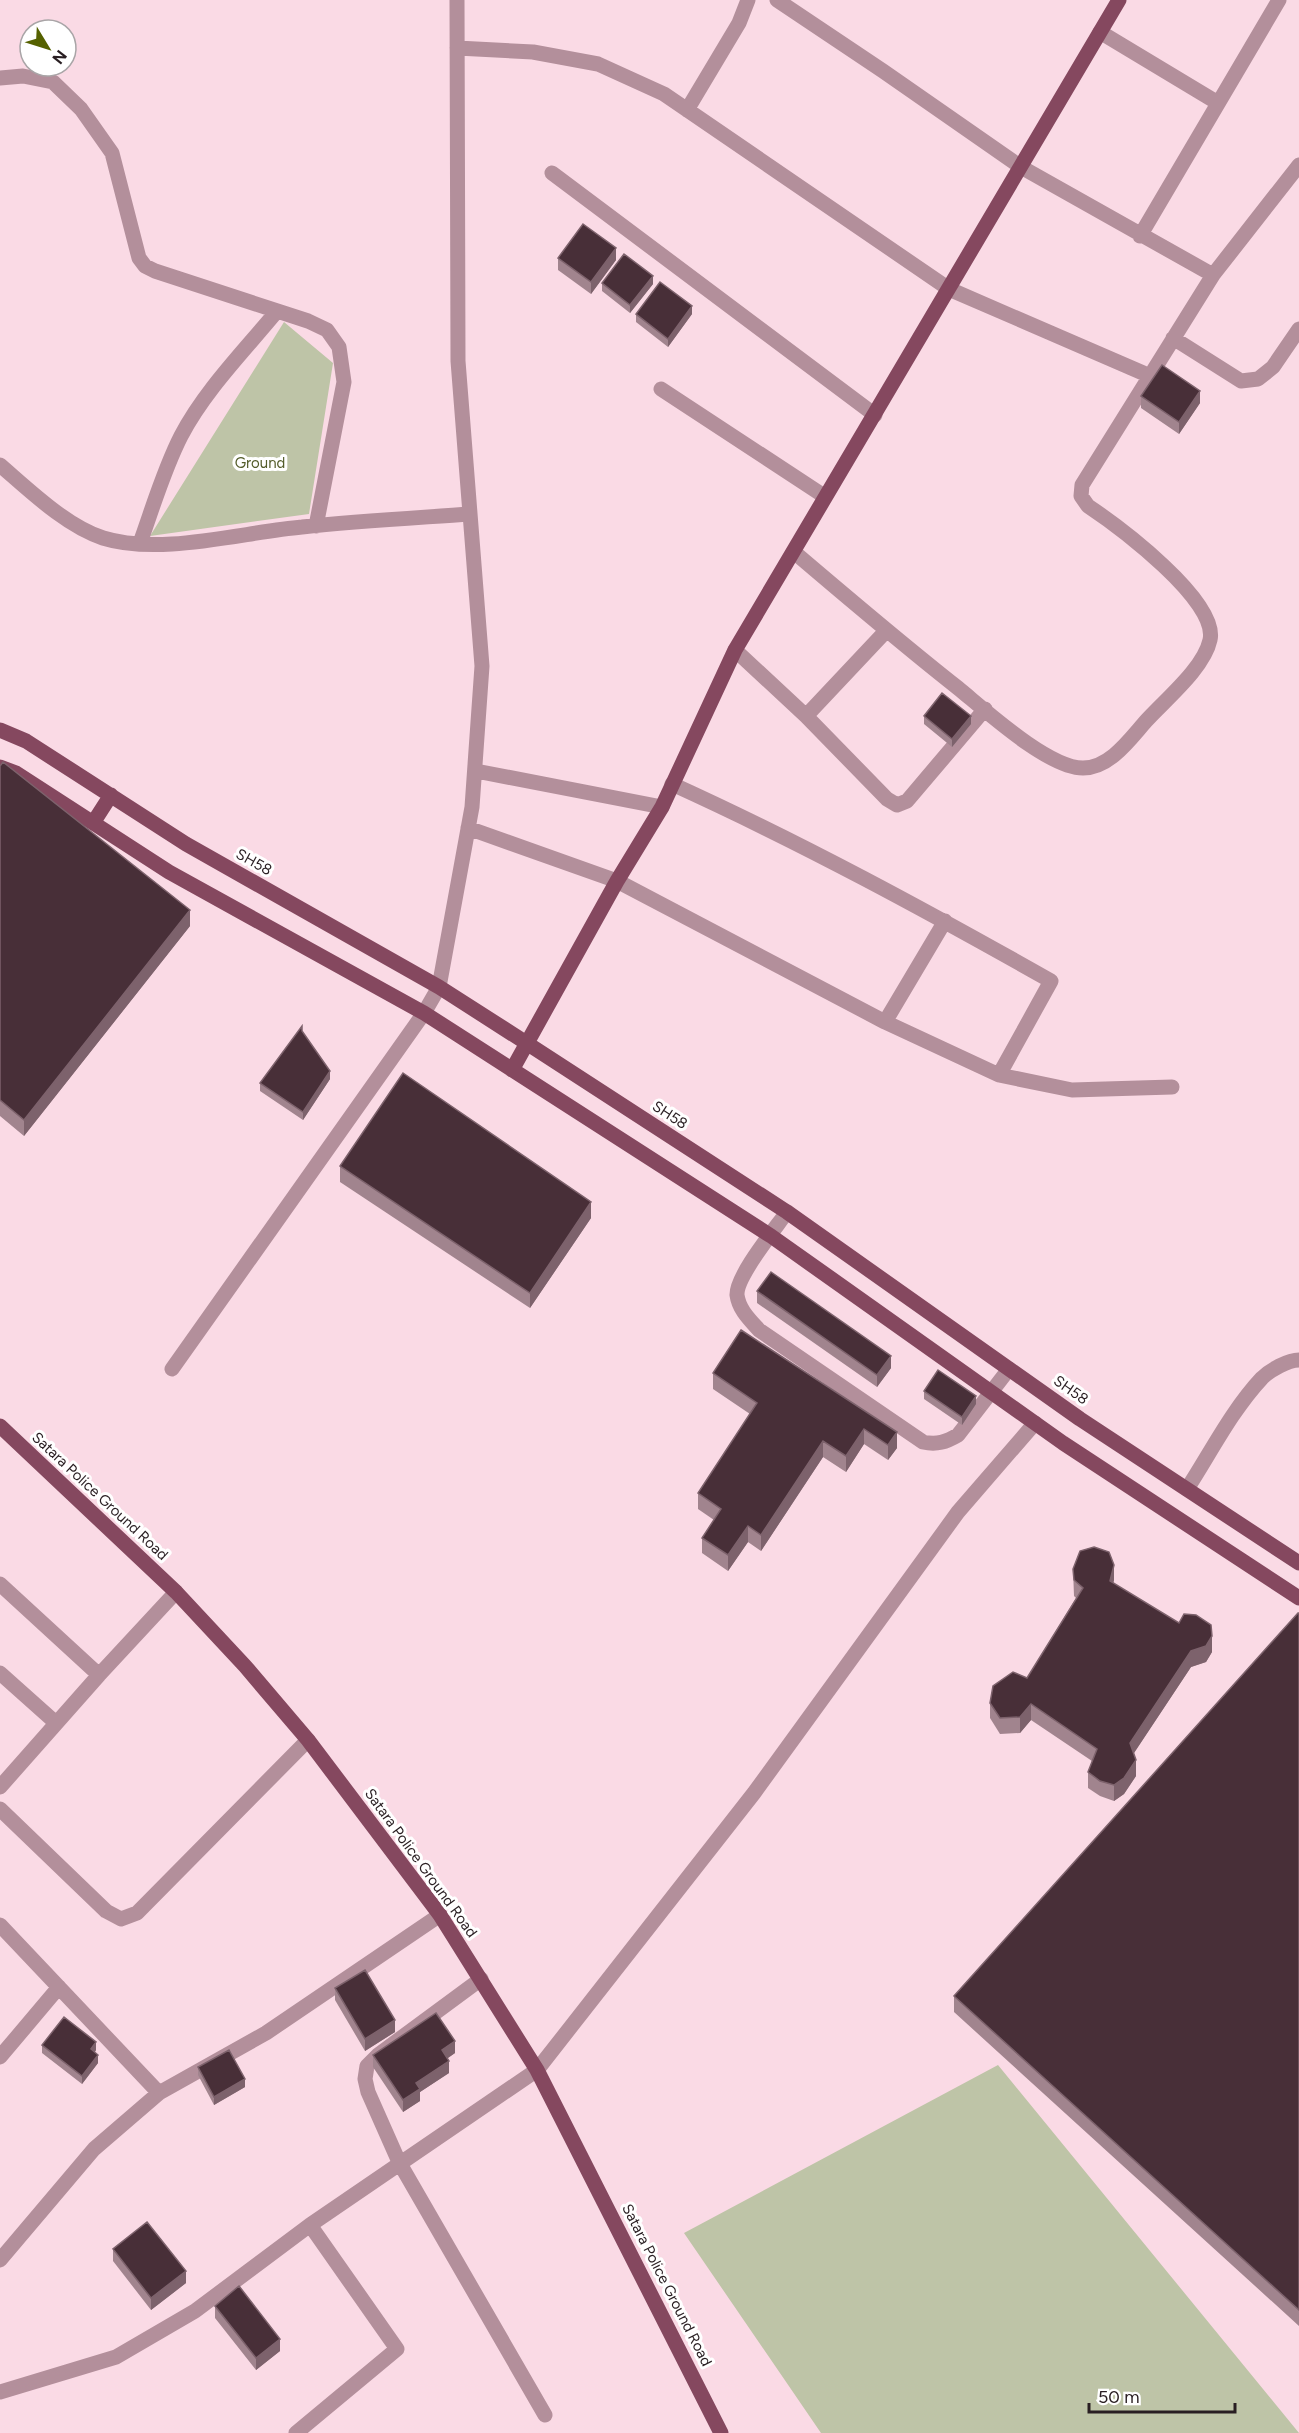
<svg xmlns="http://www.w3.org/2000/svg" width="1299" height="2433" font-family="Figtree,sans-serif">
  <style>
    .green { fill: #bec4a7 }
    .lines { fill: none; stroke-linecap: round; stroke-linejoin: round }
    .minor { stroke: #b38f9b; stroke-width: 15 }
    .major { stroke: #85485f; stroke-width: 15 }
    .wall { fill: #a1848e }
    .shaded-wall { fill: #7d626c }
    .building { fill: #482f38; stroke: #7d626c; stroke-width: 1.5 }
    .labels { text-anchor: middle; stroke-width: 6; stroke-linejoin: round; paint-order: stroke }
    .park-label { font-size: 15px; fill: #535c2a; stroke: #fff }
    .street-label { font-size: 15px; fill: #291e22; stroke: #fff }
  </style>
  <rect width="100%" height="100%" fill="#fadae5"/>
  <path class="green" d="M284,322L333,363L309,514L150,536Z
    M998,2065L1299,2433H821L684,2233Z"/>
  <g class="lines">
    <path class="minor" d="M777,0L883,71L1021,167L1213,275L1299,165
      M1100,32L1218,103
      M457,48L533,52L598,64L664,94L949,289L1150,376L1213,275
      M0,78L23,76L53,82L81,109L112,153L139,258L145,266L155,271L308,321L327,330L339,347L344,382L316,526
      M687,110L739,23L748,0
      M552,173L875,415
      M1140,236L1279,0
      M1173,338L1241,381L1258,379L1273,367L1299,329
      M661,389L824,496
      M0,465C29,490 66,526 103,538C161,556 243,532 302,527C358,521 414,518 470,514
      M140,543C153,507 164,469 181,436C205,390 245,350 277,311
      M794,552C848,598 902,644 958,688C985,710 1048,768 1083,768C1110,768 1130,739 1146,721C1166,699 1204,668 1210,640C1219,601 1118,526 1088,506L1081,496L1082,485L1150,376
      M735,650L806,716L887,799L897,805L907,801L985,709
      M806,716L886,631
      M476,771L662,807
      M672,784C802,843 927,911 1051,981L999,1075
      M468,828L617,881L885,1022L999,1075L1072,1090L1172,1087
      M885,1022L945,921
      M787,1212C775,1229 736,1276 737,1295C739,1310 750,1320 759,1330L923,1442C937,1445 946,1442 958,1435L1009,1369
      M172,1369L424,1013L439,987L472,807L482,666L458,361L457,0
      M1187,1489C1211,1452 1232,1410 1262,1378C1270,1370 1288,1360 1299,1360
      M0,1584L99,1675
      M0,1673L56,1723
      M0,1787L99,1675L176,1592
      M0,1809L106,1911L121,1919L137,1913L308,1740
      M0,1925L159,2093
      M481,1979L378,2055L367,2066L365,2079L368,2092L399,2162L545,2415
      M0,2057L59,1987
      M0,2260L94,2149L159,2093L266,2033L440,1915
      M0,2392L116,2357L195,2311L310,2225L537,2070L754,1793L958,1512L1035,1423
      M296,2433L397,2349L310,2225"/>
    <path class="major" d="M0,730L26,741L186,844L439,987L528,1044L787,1212L1080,1419L1299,1563
      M0,767L16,773L169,872L424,1013L771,1236L1063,1443L1299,1598
      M93,823L111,795
      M512,1070L617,881L662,807L735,650L1119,0
      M0,1426L176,1592L245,1666L308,1740L440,1915L537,2070L721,2433"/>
  </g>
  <path class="wall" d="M558,258L616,260L591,294L558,270Z
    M602,283L653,284L630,313L602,291Z
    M636,314H692L668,347L636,322Z
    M1141,396L1200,403L1179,434L1141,408Z
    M924,716L971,724L952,747L924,724Z
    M0,766L190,926L24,1136L0,1116Z
    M302,1031L330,1079L303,1120L260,1091V1083Z
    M340,1166L591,1218L530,1308L340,1182Z
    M757,1291L891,1368L877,1387L757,1303Z
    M741,1330L897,1448L888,1460L864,1444L846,1472L823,1457L761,1551L748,1542L728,1571L702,1553V1538L714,1520L698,1509V1493L750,1414L713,1389V1373Z
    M924,1391L976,1404L962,1425L924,1399Z
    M1073,1569L1114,1580L1113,1583L1212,1652L1206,1662L1191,1667L1134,1753L1136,1776L1124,1794L1114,1801L1100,1796L1088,1788V1772L1092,1761L1031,1720L1020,1733L1000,1734L990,1718V1703L1027,1678L1076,1598L1074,1596Z
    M1299,1613V2326L954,2012V1996Z
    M335,1988L395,2032L365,2051L335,2000Z
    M42,2045L96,2050L95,2052L98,2063L82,2084L42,2053Z
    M455,2053L448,2058L449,2073L420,2092V2101L403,2112L373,2067V2055Z
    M198,2067L245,2087L214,2105L198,2075Z
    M113,2249L186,2283L151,2310L113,2261Z
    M215,2306L280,2351L256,2370L215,2318Z"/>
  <path class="shaded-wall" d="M616,248V260L591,294V282Z
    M653,276V284L630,313V305Z
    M692,306V314L668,347V339Z
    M1200,391V403L1179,434V422Z
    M971,716V724L952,747V739Z
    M190,910V926L24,1136V1120Z
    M330,1071V1079L303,1120V1112Z
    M591,1202V1218L530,1308V1293Z
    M891,1356V1368L877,1387V1375Z
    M976,1396V1404L962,1425V1417Z
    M864,1429V1444L846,1472V1456Z
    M897,1432V1448L888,1460V1445Z
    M823,1441V1457L761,1551V1535Z
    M748,1526V1542L728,1571V1555Z
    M1114,1565V1580L1110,1596V1581Z
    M1212,1636V1652L1206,1662L1191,1667L1130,1759V1743L1191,1651Z
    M1031,1704V1720L1020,1733V1717Z
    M1136,1760V1776L1124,1794L1114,1801V1785Z
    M395,2020V2032L365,2051V2039Z
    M455,2041V2053L442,2062V2050Z
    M96,2042V2050L91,2057V2049Z
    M98,2055V2063L82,2084V2076Z
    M449,2061V2073L420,2092V2101L403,2112V2100L416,2083Z
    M245,2079V2087L214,2105V2097Z
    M186,2271V2283L151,2310V2298Z
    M280,2339V2351L256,2370V2358Z"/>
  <path class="building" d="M583,224L616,248L591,282L558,258Z
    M624,254L653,276L630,305L602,283Z
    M660,282L692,306L668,339L636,314Z
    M1162,365L1200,391L1179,422L1141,396Z
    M942,693L971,716L952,739L924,716Z
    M3,762L190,910L24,1120L0,1100V766Z
    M302,1026V1031L330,1071L303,1112L260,1083Z
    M403,1073L591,1202L530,1293L340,1166Z
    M771,1272L891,1356L877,1375L757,1291Z
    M741,1330L897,1432L888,1445L864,1429L846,1456L823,1441L761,1535L748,1526L728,1555L702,1538L721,1509L698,1493L757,1403L713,1373Z
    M938,1370L976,1396L962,1417L924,1391Z
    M1094,1547L1109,1552L1114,1565L1110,1581L1179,1623L1184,1614L1196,1615L1211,1625L1212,1636L1206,1646L1191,1651L1130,1743L1136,1760L1124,1778L1114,1785L1100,1781L1088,1772L1097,1749L1031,1704L1020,1717L1000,1718L990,1703L993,1686L1013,1672L1027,1678L1083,1588L1074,1580L1073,1569L1080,1551Z
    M1298,1613H1299V2310L954,1996Z
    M365,1970L395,2020L365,2039L335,1988Z
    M436,2013L455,2041L442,2050L449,2061L416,2083L420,2089L403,2100L373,2055Z
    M64,2017L96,2042L91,2049L98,2055L82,2076L42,2045Z
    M229,2050L245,2079L214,2097L198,2067Z
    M147,2222L186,2271L151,2298L113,2249Z
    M239,2286L280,2339L256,2358L215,2306Z"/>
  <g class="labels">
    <g class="park-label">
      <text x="260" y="468">Ground</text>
    </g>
    <g class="street-label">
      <text transform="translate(254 862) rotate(29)" y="5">SH58</text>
      <text transform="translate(670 1115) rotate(33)" y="5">SH58</text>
      <text transform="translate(1071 1390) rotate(35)" y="5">SH58</text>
      <text transform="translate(100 1496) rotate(43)" y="5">Satara Police Ground Road</text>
      <text transform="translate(421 1863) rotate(54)" y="5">Satara Police Ground Road</text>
      <text transform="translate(667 2285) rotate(63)" y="5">Satara Police Ground Road</text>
    </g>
  </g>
  <g transform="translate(48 48) rotate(128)"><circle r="28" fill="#ffffff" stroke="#a9a5a7" stroke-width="1.5"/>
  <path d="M0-4.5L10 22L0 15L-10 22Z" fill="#556100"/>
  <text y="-9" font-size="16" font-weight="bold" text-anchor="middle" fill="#291e22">N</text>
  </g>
  <path d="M1089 2403v9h146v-9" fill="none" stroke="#291e22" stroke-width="3"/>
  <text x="1098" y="2403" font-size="18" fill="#291e22" stroke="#ffffff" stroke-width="4.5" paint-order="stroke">50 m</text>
</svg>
